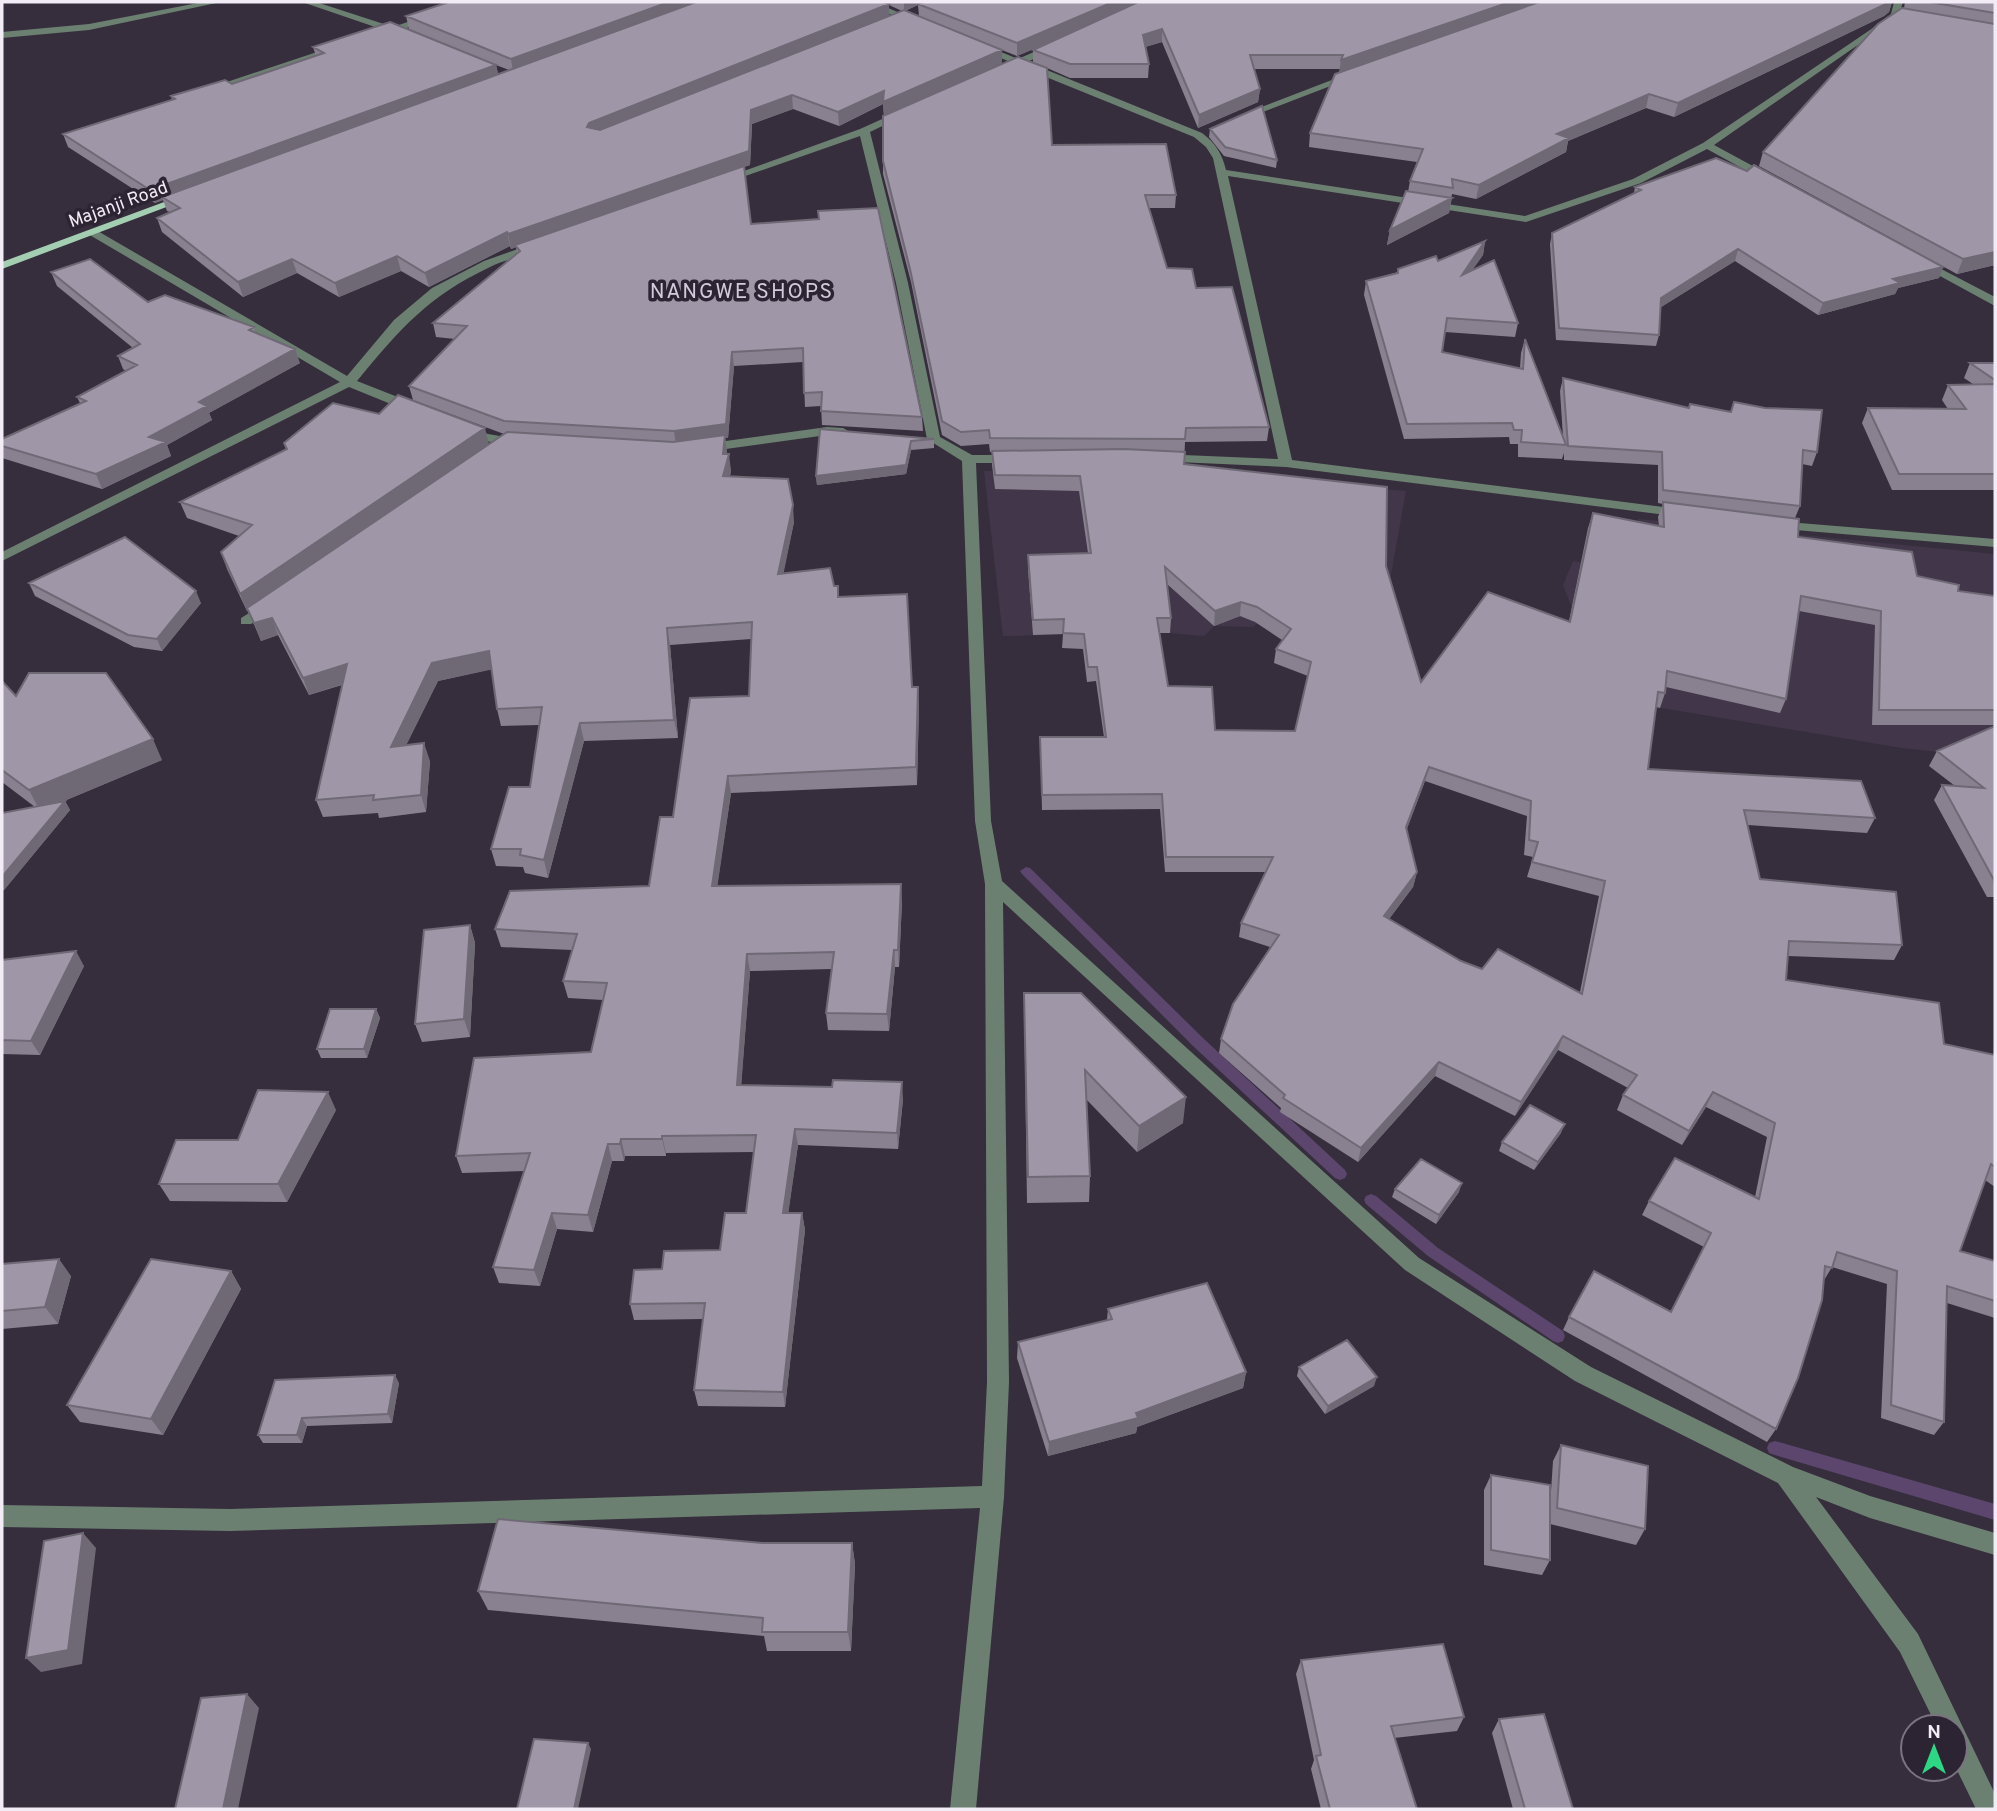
<svg xmlns="http://www.w3.org/2000/svg" width="1997" height="1811" font-family="Overpass,sans-serif">
  <style>
    .built { fill: #42374a }
    .lines { fill: none; stroke-linecap: round; stroke-linejoin: round }
    .stream { fill: #5c466e; fill-rule: evenodd }
    .minor { fill: #6c8072; fill-rule: evenodd }
    .major { fill: #a4ceb2; fill-rule: evenodd }
    .wall { fill: #898190; fill-rule: evenodd }
    .shaded-wall { fill: #6f6975 }
    .building { fill: #9f96a7; stroke: #6f6975; stroke-width: 2; fill-rule: evenodd }
    .labels { text-anchor: middle; stroke-width: 7; stroke-linejoin: round; paint-order: stroke }
    .far-street-label { font-size: 18px; fill: #f1ecf5; stroke: #2c2432 }
    .far-quarter-label { font-size: 21px; letter-spacing: 2px; fill: #d4cadd; stroke: #2c2432 }
  </style>
  <rect width="100%" height="100%" fill="#362e3c"/>
  <path class="built" d="M1158,470L1406,491L1388,591L1266,610L1254,627L1214,626L1204,636L1169,633L1003,636L984,471Z
    M1638,519L1995,554V758L1902,748L1632,703L1564,649L1572,608L1563,585L1573,561L1631,572Z"/>
  <g class="lines">
    <path class="stream" d="M1026,867L1030,868L1203,1038L1345,1170L1347,1174L1345,1178L1340,1180L1335,1178L1193,1046L1022,874L1020,871Z
      M1371,1194L1376,1196L1438,1248L1563,1331L1565,1336L1563,1341L1558,1343L1553,1341L1428,1256L1366,1204L1364,1200L1366,1196Z
      M1775,1441L1995,1504V1520L1775,1455L1769,1453L1767,1448L1769,1443Z"/>
    <path class="minor" d="M203,2H221L89,30L2,38V32L89,24Z
      M302,2H316L393,27L466,2H479L401,30L400,33L381,37L376,34L384,30Z
      M861,2H874L921,22L913,24Z
      M1894,2H1903L1898,17L1714,145L1775,178V182H1767L1707,149L1641,183L1526,222L1228,176L1292,460L1687,510V516L1682,517L1286,467L1155,461V455L1160,454L1278,459L1213,158L1206,147L1194,137L1019,66L1000,71V67L1010,62L976,47L984,45L1018,59L1052,44H1058V48L1027,62L1202,133C1215,143 1222,153 1226,170L1525,216L1633,179L1703,143L1870,30L1891,14Z
      M338,45L343,48L341,50L212,92L203,90Z
      M1350,73L1359,75L1247,118L1238,116Z
      M900,111L909,113L870,132L908,283L940,437L972,455H1017L1024,459L1017,463H976L991,821L1002,881L1419,1258L1591,1367L1793,1467L1870,1496L1995,1533V1555L1870,1518L1816,1497L1918,1634L1995,1794V1809H1976L1955,1766V1727H1937L1900,1652L1778,1483L1575,1381L1405,1270L1003,902L1009,1382L1004,1497L976,1809H950L980,1508L230,1531L2,1527V1505L230,1509L982,1486L987,1382L985,884L975,821L962,461L927,439L896,283L860,136L728,182L719,180L860,129Z
      M88,230H96L347,376L394,320L432,288L484,261L535,243L545,245C531,257 507,258 490,267C427,297 401,328 357,381L418,405V411H408L349,387L2,561V552L340,382L88,234Z
      M1922,259L1995,297V306L1918,264V260Z
      M465,425L488,434L524,440L526,443L519,447L480,440L460,432V426Z
      M827,427L843,428L850,432L843,436L827,435L704,452L697,448L704,444Z
      M1776,521L1995,539V547L1771,528V522Z
      M270,600L277,605L275,608L251,624H241V618Z"/>
    <path class="major" d="M183,195L193,197L2,269V262Z"/>
  </g>
  <path class="wall" d="M449,2H1892L1889,12L1884,16L1674,117L1646,108L1568,141L1566,152L1476,199L1452,194L1449,213L1387,245L1390,230L1408,192L1410,181L1417,162L1309,147L1310,133L1339,72L1340,69H1254L1260,89L1258,102L1198,128L1162,42L1145,47L1149,64L1148,78H1070L1047,68L1052,145L1176,195L1175,208H1149L1167,268L1196,288L1269,427L1267,441L1185,442L1184,464L1386,566L1421,682L1569,621L1588,528L1593,513L1659,526L1658,517L1663,504L1658,503V465L1564,460V453L1562,459L1518,457V444H1510L1509,437L1404,439L1364,295L1366,281L1438,261L1485,241L1483,255L1472,270L1518,323L1515,337L1445,332L1442,352L1520,368L1521,353L1525,339L1563,437L1560,391L1563,378L1689,408L1731,412L1734,402L1817,452L1812,466L1802,464L1800,506L1795,518L1798,537L1958,591L1995,596V725H1872L1875,625L1799,611L1786,699L1780,713L1666,687L1665,693L1660,708L1656,707L1648,769L1875,818L1867,833L1748,825L1760,879L1902,945L1894,960L1788,956L1786,980L1944,1044L1995,1055V1187L1985,1180L1960,1251L1995,1261V1318L1947,1303L1944,1422L1934,1435L1881,1418L1887,1284L1832,1267L1823,1282L1776,1429L1767,1442L1563,1330L1569,1317L1671,1312L1704,1247L1642,1215L1649,1201L1755,1197L1767,1137L1706,1107L1682,1145L1617,1110L1623,1095L1628,1088L1558,1050L1515,1116L1435,1076L1358,1162L1280,1112L1281,1108L1219,1053L1221,1039L1270,947L1239,937L1241,923L1266,872H1165L1160,809L1042,810L1040,737H1104L1096,681L1087,682L1083,649L1062,648L1063,634L1033,635L1028,569V555L1088,553L1079,491L995,489L992,465V452H990L989,444L961,446L942,435L911,282L883,174V161L1033,62V50L1064,36L1017,56L1002,50V63L884,116L883,104L839,126L793,109L752,124L750,165L744,167L751,224L922,417L923,431L822,425L821,406L805,407L803,362L734,366L728,438H725L727,454L731,471L730,476L794,522L783,573L834,586L839,597L912,687L919,704L917,785L731,793L717,886L902,901L899,967H895L889,1031L828,1030L826,1013L832,969L750,971L741,1085L903,1099L898,1149L798,1145L788,1213H802L805,1230L785,1407L698,1406L694,1390L703,1319L634,1320L630,1304L662,1269L720,1250L746,1213L754,1152L666,1153V1156H625L624,1161H612L593,1232L557,1229L540,1286L499,1283L493,1267L525,1171L462,1173L456,1156L591,1052L603,1000L568,998L563,981L572,950L501,947L495,929L649,886L673,817L749,696L751,639L670,645L678,738L584,741L548,878L525,873L523,867L496,866L491,849L530,787L539,725L501,726L497,709L492,669L438,681L406,745L430,761L426,812L379,818L378,813L323,817L316,800L342,685L309,695L278,635L261,641L248,610L247,611L227,569L221,552L239,536L187,518L180,502L286,450L284,443L489,444L504,434L413,400L409,386L455,339L436,337L433,323L517,253L516,247L511,249L510,246L429,287L401,271L339,297L297,273L243,297L162,232L157,218L170,212L167,211L163,200L155,203L68,147L63,134L172,100L171,96L232,84L316,56L313,47L477,57L409,29L406,16ZM889,5L902,11L889,16ZM918,5L919,16L905,11ZM496,65L509,70L498,74ZM1167,584L1214,626L1240,616L1255,622L1282,640L1276,649L1274,663L1308,676L1295,731L1215,730L1168,686L1159,633H1170L1171,618ZM1425,781L1527,816L1524,855L1533,857L1527,877L1599,896L1580,992L1482,969L1461,961L1389,919L1413,887L1417,872L1406,831Z
    M1905,2H1995V265L1957,274L1759,166L1763,152L1904,8Z
    M1210,129L1277,160L1276,168L1224,156L1209,137Z
    M1635,187L1943,267L1939,278L1898,288L1895,294L1818,315L1735,261L1661,307L1659,335L1656,346L1556,340L1550,244L1552,233L1634,193Z
    M51,272L148,302L254,327L255,333L300,363L209,413L212,420L167,445L171,456L102,489L2,458V439L80,403L77,397L126,371L123,369L118,356L133,348L57,286Z
    M1970,363H1995V490H1892L1862,423L1868,408L1948,409L1942,400L1948,385L1973,384L1964,378Z
    M820,429L934,439V448L911,450L906,474L817,485L816,476Z
    M29,583L201,603L162,651L134,647L35,596Z
    M2,681L16,696L162,760L64,801H65L70,810L4,890H2V813L35,807L2,782Z
    M1995,726V901L1994,897H1987L1934,800L1942,785L1955,786L1929,766L1937,751Z
    M470,925L475,943L470,1037L422,1042L415,1024Z
    M2,960L84,966L40,1055L2,1054Z
    M1024,993L1183,1123L1137,1152L1086,1099L1090,1176L1089,1202L1027,1203Z
    M376,1009L380,1018L367,1058H321L317,1049Z
    M336,1110L287,1202L170,1201L159,1184L238,1140Z
    M1561,1133L1534,1170L1499,1151L1502,1142Z
    M1395,1189L1459,1192L1436,1224L1392,1197Z
    M2,1264L71,1276L58,1324L2,1329Z
    M231,1271L241,1289L163,1435L80,1422L67,1405Z
    M1108,1309L1246,1372L1243,1388L1137,1427L1136,1433L1048,1456L1017,1358L1018,1342L1107,1320Z
    M1299,1367L1374,1386L1325,1414L1297,1376Z
    M275,1380L399,1383L392,1423L307,1426L302,1443H263L258,1435Z
    M1561,1445L1645,1529L1636,1545L1550,1524V1560L1542,1575L1484,1565V1490L1491,1475L1550,1506L1553,1461Z
    M762,1543H852L855,1564L851,1651H767L764,1636L488,1610L478,1591Z
    M1301,1660L1464,1717L1457,1731L1394,1738L1417,1809H1321L1311,1769L1314,1760L1296,1674Z
    M1499,1719L1573,1809H1513L1492,1733Z"/>
  <path class="shaded-wall" d="M669,2H705L513,72L511,59Z
    M904,2H928L918,4V5L904,11Z
    M1113,2H1141L1017,56V43Z
    M1510,2H1544L1339,73L1341,60Z
    M1890,2H1892L1889,12L1884,16L1674,117L1678,103Z
    M889,4V17L591,137L587,127L589,123Z
    M1162,29V42L1142,48L1143,35Z
    M1002,50V63L884,116L883,104L839,126L838,112L884,91Z
    M496,65L499,77L162,197L163,200L155,203L150,190Z
    M1260,89L1258,102L1198,128L1199,115Z
    M1649,94L1646,108L1568,141L1566,152L1476,199L1479,185L1557,134Z
    M792,95L793,109L752,124L750,165L511,249L508,234L751,110Z
    M1452,198L1449,213L1387,245L1390,230Z
    M507,232L510,246L429,287L425,273Z
    M1485,241L1483,255L1459,289L1462,275Z
    M1738,249L1735,261L1658,309L1661,298Z
    M1995,252V265L1957,274L1963,259Z
    M397,256L401,271L339,297L335,283Z
    M292,259L297,273L243,297L238,282Z
    M1943,267L1939,278L1898,288L1895,294L1818,315L1823,303L1893,279Z
    M295,349L300,363L209,413L212,420L167,445L171,456L102,489L96,474L199,402Z
    M732,352L734,366L728,438H725L727,452L726,467L729,454L731,471L726,493L723,476V454L676,445L674,431Z
    M485,428L489,444L247,611L240,594Z
    M911,441V450L906,474L817,485L816,476Z
    M793,505L794,522L780,591L778,574Z
    M196,591L201,603L162,651L157,639Z
    M1241,602L1240,616L1214,626L1215,611Z
    M272,618L278,635L261,641L254,623Z
    M667,628L670,645L678,738L674,720Z
    M489,651L494,669L438,681L397,764L391,747L432,663Z
    M347,664L353,681L309,695L303,678Z
    M918,687L919,704L917,785L916,767Z
    M580,723L584,741L548,878L544,860Z
    M153,739L162,760L40,811L29,790Z
    M424,743L430,761L426,812L421,795Z
    M1429,767L1425,781L1402,842L1406,827Z
    M728,776L731,793L715,903L712,886Z
    M65,801L70,810L4,890L2,886V877Z
    M1417,872L1413,887L1381,930L1384,916Z
    M901,884L902,901L899,967L898,950Z
    M470,925L475,943L470,1037L464,1019Z
    M894,950L895,967L889,1031L887,1014Z
    M76,951L84,966L40,1055L31,1041Z
    M747,954L750,971L740,1102L737,1085Z
    M376,1009L380,1018L367,1058L364,1049Z
    M1563,1036L1558,1050L1515,1116L1521,1102Z
    M1439,1062L1435,1076L1358,1162L1361,1148Z
    M902,1082L903,1099L898,1149L897,1133Z
    M328,1092L336,1110L287,1202L278,1184Z
    M1713,1092L1706,1107L1682,1145L1689,1131Z
    M1186,1097L1183,1123L1137,1152L1139,1126Z
    M1565,1124L1561,1133L1534,1170L1538,1162Z
    M795,1129L798,1145L786,1230L783,1213Z
    M662,1136L666,1153V1156L662,1139Z
    M621,1139L625,1156L624,1161L620,1144Z
    M608,1144L612,1161L593,1232L588,1215Z
    M1462,1183L1459,1192L1436,1224L1439,1215Z
    M552,1213L557,1229L540,1286L534,1270Z
    M802,1213L805,1230L785,1407L783,1392Z
    M59,1259L71,1276L58,1324L45,1307Z
    M231,1271L241,1289L163,1435L151,1419Z
    M1246,1372L1243,1388L1137,1427L1136,1433L1048,1456L1049,1442L1136,1413Z
    M395,1375L399,1383L392,1423L388,1414Z
    M1377,1377L1374,1386L1325,1414L1328,1406Z
    M302,1418L307,1426L302,1443L297,1435Z
    M83,1533L96,1548L82,1664L41,1672L26,1658Z
    M852,1543L855,1564L851,1651L848,1632Z
    M247,1694L259,1708L238,1809H223Z
    M588,1743L591,1749L578,1809H574Z"/>
  <path class="building" d="M449,2H669L511,59L406,16Z
    M696,2H883L889,4L589,123L587,127L600,130L904,10L1002,50L883,102L884,91L838,112L792,95L751,110L749,151L508,234L507,232L425,273L397,256L335,283L292,259L238,282L157,218L180,208L162,197Z
    M924,2H1113L1017,43L918,4Z
    M1138,2H1510L1341,60L1343,55H1250L1260,89L1199,115L1162,29L1143,35L1149,64H1070L1033,50Z
    M1539,2H1890L1678,103L1649,94L1557,134L1569,138L1479,185L1452,179L1453,188L1410,181L1423,149L1310,133L1335,74Z
    M1929,2H1995V13Z
    M1902,8L1995,24V252L1963,259L1763,152L1878,24Z
    M390,22L496,65L150,190L63,134L175,99L171,96L225,80L232,84L324,53L313,47Z
    M1018,57L1047,68L1052,145L1166,144L1176,195H1145L1167,268L1192,269L1196,288L1232,287L1269,427L1186,428L1185,439L990,438L989,430L961,432L942,421L910,269L883,161V116Z
    M1262,106L1277,160L1225,147L1210,129Z
    M1716,158L1747,171L1754,165L1943,267L1893,279L1900,283L1823,303L1738,249L1661,298L1659,335L1559,328L1552,233L1641,190L1635,187Z
    M744,166L751,224L819,219L818,211L878,208L922,417L821,411L822,392L804,393L803,348L732,352L726,424L674,431L504,421L409,386L467,326L433,323L520,251L515,245Z
    M1406,191L1452,198L1390,230Z
    M1485,241L1462,275L1494,260L1518,323L1447,318L1442,352L1523,369L1525,339L1566,445L1521,442L1522,430H1514L1512,423L1407,424L1366,281L1398,273V269L1436,256L1438,261Z
    M90,259L148,302L165,295L254,327L249,330L295,349L199,402L207,406L149,437L166,442L96,474L2,446V439L86,401L77,397L137,365L118,356L140,344L51,272Z
    M1970,363H1995V380Z
    M1563,378L1689,408L1690,404L1731,412L1734,402L1765,408L1822,410L1817,452L1803,450L1800,506L1663,490L1662,452L1568,446Z
    M1995,384V474H1899L1868,408L1966,409L1948,385Z
    M398,395L485,428L240,594L221,552L252,525L180,502L287,449L284,443L333,403L379,414Z
    M820,429L934,439L911,441L906,465L816,476Z
    M507,432L673,442L725,435L723,454H729L723,476L788,479L793,505L778,574L830,568L834,586H838V597L907,594L912,687H918L916,767L728,776L712,886L901,884L898,950H894L887,1014L826,1013L834,952L747,954L737,1085L832,1087L833,1080L902,1082L897,1133L795,1129L783,1213H802L783,1392L694,1390L705,1303L630,1304L634,1270L662,1269L664,1251L720,1250L725,1213H746L756,1135L662,1136V1139H621L620,1144H608L588,1215L552,1213L534,1270L493,1267L530,1153L456,1156L474,1058L591,1052L607,983L563,981L577,934L495,929L510,891L649,886L660,817H673L690,698L749,696L752,622L667,628L674,720L580,723L544,860L520,855L521,849H491L509,787H530L542,707L497,709L489,651L432,663L391,747L424,743L421,795L373,800L374,795L316,800L347,664L303,678L272,618L254,623L247,608Z
    M1124,449L1185,452L1184,464L1387,487L1386,566L1421,682L1488,592L1570,622L1593,513L1664,527L1663,502L1799,519L1798,537L1912,552L1917,576L1959,585L1958,591L1995,596V710H1879L1881,611L1801,596L1786,699L1667,671L1665,693L1658,692L1648,769L1861,781L1875,818L1744,810L1760,879L1896,892L1902,945L1789,941L1786,980L1939,1003L1944,1044L1995,1055V1167L1991,1164L1960,1251L1995,1261V1301L1947,1286L1944,1422L1891,1405L1897,1271L1837,1252L1832,1268L1825,1266L1822,1300L1798,1378L1776,1429L1569,1317L1594,1271L1671,1312L1711,1233L1649,1201L1675,1158L1759,1199L1775,1123L1713,1092L1689,1131L1623,1095L1637,1075L1563,1036L1521,1102L1439,1062L1361,1148L1283,1098L1285,1095L1221,1039L1233,1004L1279,935L1241,923L1273,857H1166L1162,794L1042,795L1040,737H1106L1097,667H1088L1084,634L1063,633L1064,619L1033,620L1028,555L1091,553L1080,476L995,475L992,451ZM1165,567L1215,611L1241,602L1257,607L1291,629L1276,649L1311,662L1295,731L1215,730L1212,687L1168,686L1157,618H1171ZM1429,767L1531,801L1529,840L1538,842L1532,862L1605,881L1582,994L1498,949L1482,969L1461,961L1384,916L1417,872L1406,827Z
    M125,537L196,591L157,639L128,635L29,583Z
    M29,673H106L153,739L29,790L2,770V681L16,696Z
    M1995,726V882L1942,785L1984,788L1937,751Z
    M65,801L2,877V813Z
    M470,925L464,1019L415,1024L424,930Z
    M76,951L31,1041L2,1040V960Z
    M1024,993H1081L1186,1097L1139,1126L1085,1070L1090,1176L1028,1177Z
    M330,1009H376L364,1049H317Z
    M258,1090L328,1092L278,1184H159L176,1140H238Z
    M1530,1105L1565,1124L1538,1162L1502,1142Z
    M1421,1159L1462,1183L1439,1215L1395,1189Z
    M59,1259L45,1307L2,1311V1264Z
    M151,1259L231,1271L151,1419L67,1405Z
    M1207,1283L1246,1372L1136,1413L1138,1418L1049,1442L1018,1342L1112,1319L1108,1309Z
    M1347,1340L1377,1377L1328,1406L1299,1367Z
    M395,1375L388,1414L302,1418L297,1435H258L275,1380Z
    M1561,1445L1648,1466L1645,1529L1557,1508Z
    M1491,1475L1550,1485V1560L1491,1550Z
    M498,1519L762,1543H852L848,1632H762L763,1618L478,1591Z
    M83,1533L68,1650L26,1658L44,1541Z
    M1443,1644L1464,1717L1391,1726L1417,1809H1330L1316,1756L1321,1755L1301,1660Z
    M247,1694L223,1809H175L201,1698Z
    M1544,1714L1573,1809H1525L1499,1719Z
    M534,1739L588,1743L574,1809H517Z"/>
  <g class="labels">
    <g class="far-street-label">
      <text transform="translate(118 204) rotate(-20)" y="6">Majanji Road</text>
    </g>
    <g class="far-quarter-label">
      <text x="742" y="298">NANGWE SHOPS</text>
    </g>
  </g>
  <rect width="1997" height="1811" fill="none" stroke="#f1ecf5" stroke-width="7"/>
  <g transform="translate(1934 1748)"><circle r="33" fill="#2c2432" stroke="#7b7480" stroke-width="2"/>
  <path d="M0-5L12 26L0 18L-12 26Z" fill="#2dd884"/>
  <text y="-10" font-size="19" font-weight="bold" text-anchor="middle" fill="#f1ecf5">N</text>
  </g>
</svg>
